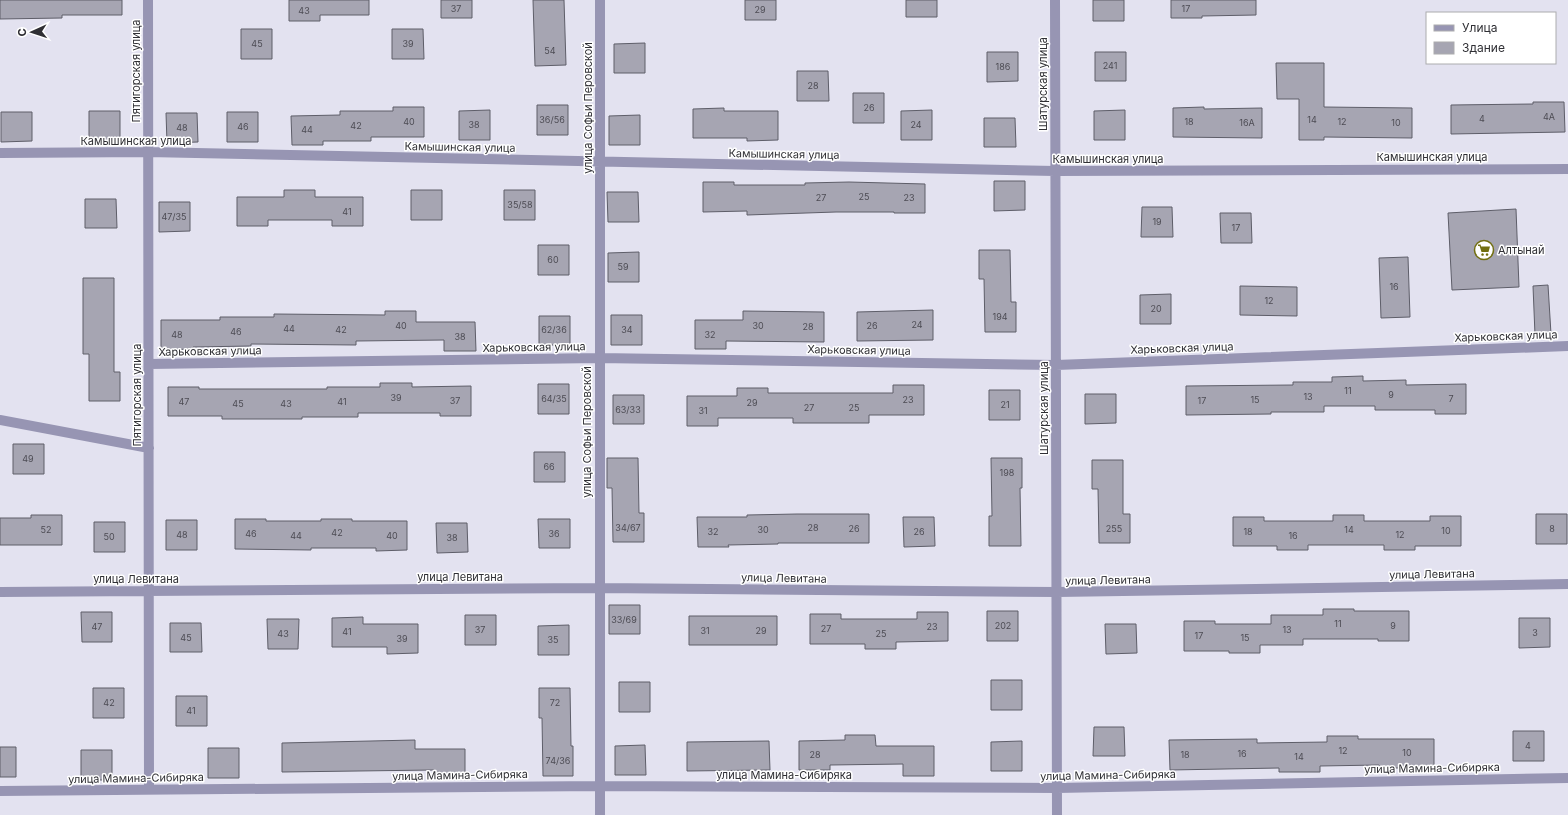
<svg xmlns="http://www.w3.org/2000/svg" width="1568" height="815" font-family="Inter,sans-serif">
  <style>
    .building { fill: #a6a5b2; stroke: #5e5e69 }
    .lines { fill: none; stroke-linecap: round; stroke-linejoin: round }
    .street { stroke: #9795b3; stroke-width: 10 }
    .labels { text-anchor: middle; stroke-width: 3; stroke-linejoin: round; paint-order: stroke }
    .number-label { font-size: 9px; fill: #4d4c54 }
    .street-label { font-size: 11px; fill: #2f2f34; stroke: #fff }
    .poi-label { font-size: 11px; fill: #2f2f34; stroke: #fff; text-anchor: start }
  </style>
  <rect width="100%" height="100%" fill="#e3e2f0"/>
  <path class="building" d="M0,0H122V15H62V18L0,19Z
    M289,0H369V15H320V21H289Z
    M441,0H472V18H441Z
    M533,0H564L566,65L535,66Z
    M745,0H776V20H745Z
    M906,0H937V17H906Z
    M1093,0H1124V21H1093Z
    M1171,0H1256V15L1202,16V18H1171Z
    M241,29H272V59H241Z
    M392,29H423L424,59H392Z
    M645,43V73H614V44Z
    M987,52H1018V81L987,82Z
    M1095,52H1126V81H1095Z
    M1276,63H1324V107L1412,108V138L1324,137V140H1299V99H1277Z
    M797,71H828L829,101H797Z
    M853,93H884V123H853Z
    M1533,102H1564L1565,132L1451,134V105L1533,104Z
    M537,105H568V135H537Z
    M393,107H424V137H371V141H323V145H292L291,116L340,115V111H393Z
    M1204,107V109L1262,108V138L1173,137V108Z
    M724,108V111H778V140L747,141V138H693V109Z
    M490,110V140H459V111Z
    M932,110V140H901V111Z
    M1125,110V140H1094V111Z
    M89,111H120V140L89,141Z
    M1,112H32V141L1,142Z
    M227,112H258V142H227Z
    M166,113H197L198,142L167,143Z
    M640,115V145H609V116Z
    M984,118H1015L1016,147H984Z
    M994,181H1025V210L994,211Z
    M703,182H734V185H805V183L849,182L925,184V213H894V212H836L747,215V211L703,212Z
    M284,190H315V197H363V226H332V220H268V226H237V197H284Z
    M411,190H442V220H411Z
    M504,190H535V220H504Z
    M607,192H638L639,222H608Z
    M85,199H116L117,228H85Z
    M159,202H190V231L159,232Z
    M1142,207H1172L1173,237H1141Z
    M1516,209L1519,287L1452,290L1448,213Z
    M1220,213H1251L1252,243H1221Z
    M538,245H569V275H538Z
    M979,250H1010L1011,302H1016V332H985L984,279H979Z
    M639,252V282H608V253Z
    M1408,257L1410,317L1381,318L1379,258Z
    M83,278H114V372H120V401H89V354H83Z
    M1548,285L1551,334L1535,335L1533,286Z
    M1240,286L1297,287V316L1240,315Z
    M1171,294V324H1140V295Z
    M933,310V340L857,341V312Z
    M385,311H416V322H475L476,351H444V340L356,341V345L251,344V346L193,347V349L161,350V320H220V317H274V314L385,315Z
    M743,311L824,312V342L726,341V349H695V320H743Z
    M611,315H642V345H611Z
    M539,316H570V345H539Z
    M1363,376V381L1406,380V385L1466,384V414H1435V410H1375V406H1324V412H1271V414L1186,415V386L1293,385V382H1332V377Z
    M380,383H412V387L471,386V416H440V413H358V417H302V419H222V416H168V387H199V389H327V387H380Z
    M538,384H569V414H538Z
    M893,385H924V415H869V423H793V418H718V426H687V396H737V388H768V393H893Z
    M989,390H1020V420H989Z
    M1085,394H1116V423L1085,424Z
    M613,395H644V424H613Z
    M13,444H44V474H13Z
    M534,452H565V482H534Z
    M607,458H638L639,513H644V542H613L612,488H607Z
    M991,458H1022V488H1020L1021,546H989V516H992Z
    M1092,460H1123V514H1130V543H1099L1098,489H1092Z
    M797,514H869V543H778V544L728,545L729,547H698L697,517H747V515Z
    M1536,514H1567V544H1536Z
    M31,515H62V545H0V518H31Z
    M1333,515H1364V521H1430V516H1461V546H1415V550H1384V545H1308V550H1277V546H1233V517H1264V521H1333Z
    M903,517H934L935,546L904,547Z
    M235,519H266V521H321V519H352V521H407V550L376,551V548H311V550L235,549Z
    M538,519H570V548H539Z
    M166,520H197V550H166Z
    M94,522H125V552H94Z
    M436,523H467L468,552L437,553Z
    M609,605H640V634H609Z
    M1323,609H1354V611H1409V641H1378V639H1303V645H1260V653H1229V651H1184V621H1215V624H1271V615H1323Z
    M987,611H1018V641H987Z
    M81,612H112V642H82Z
    M917,612H948V641L896,642V649H865V644H810V614H841V619H917Z
    M465,615H496V645H465Z
    M689,616H777V645H689Z
    M363,617V624H418V653L387,654V647H332V618Z
    M1519,618H1550V647L1519,648Z
    M267,619H299L298,649H268Z
    M170,623H201L202,652H170Z
    M1105,624H1136L1137,653L1106,654Z
    M569,625V655H538V626Z
    M991,680H1022V710H991Z
    M619,682H650V712H619Z
    M93,688H124V718H93Z
    M539,688H570L571,746H573V776H543L542,718H539Z
    M176,696H207V726H176Z
    M1094,727H1124L1125,756H1093Z
    M1513,731H1544V761H1513Z
    M845,735H875L876,746H934V776H903V764L830,765V770H799V741L845,740Z
    M1327,736H1358V739H1434V768H1379V765L1320,766V772H1279V768L1170,770L1169,740L1257,739V743L1327,742Z
    M415,740V749H465V778H434V770L282,772V743Z
    M769,741L770,770L687,771V742Z
    M1022,741V771H991V742Z
    M645,745L646,775H615V746Z
    M0,747H16V777H0Z
    M208,748H239V778H208Z
    M81,750H112V780H81Z"/>
  <g class="lines">
    <path class="street" d="M148,0L149,790
      M600,0V815
      M1055,0L1057,815
      M0,153L148,152L1055,171L1568,169
      M149,364L599,358L1056,365L1568,346
      M0,420L149,448
      M0,592L600,588L1057,592L1568,584
      M0,791L600,786L1057,788L1568,778"/>
  </g>
  <defs>
    <symbol id="supermarket-ring" viewBox="-11 -11 22 22"><circle r="9.5" fill="#fff" stroke="#726f11" stroke-width="1.5"/><path d="M-6-5.5h2.5l.6 2H6L4.5 2H-2.5L-4.4-4H-6ZM-1.5 3.2a1.3 1.3 0 1 0 .1 0ZM3 3.2a1.3 1.3 0 1 0 .1 0Z" fill="#726f11"/></symbol>
  </defs>
  <g fill-rule="evenodd">
    <use href="#supermarket-ring" x="1473" y="239" width="22" height="22"/>
  </g>
  <g class="labels">
    <g class="number-label">
      <text x="456" y="12">37</text>
      <text x="1186" y="12">17</text>
      <text x="760" y="13">29</text>
      <text x="304" y="14">43</text>
      <text x="257" y="47">45</text>
      <text x="408" y="47">39</text>
      <text x="550" y="54">54</text>
      <text x="1110" y="69">241</text>
      <text x="1003" y="70">186</text>
      <text x="813" y="89">28</text>
      <text x="869" y="111">26</text>
      <text x="1549" y="120">4А</text>
      <text x="1482" y="122">4</text>
      <text x="552" y="123">36/56</text>
      <text x="1312" y="123">14</text>
      <text x="409" y="125">40</text>
      <text x="1189" y="125">18</text>
      <text x="1342" y="125">12</text>
      <text x="1247" y="126">16А</text>
      <text x="1396" y="126">10</text>
      <text x="474" y="128">38</text>
      <text x="916" y="128">24</text>
      <text x="356" y="129">42</text>
      <text x="243" y="130">46</text>
      <text x="182" y="131">48</text>
      <text x="307" y="133">44</text>
      <text x="864" y="200">25</text>
      <text x="821" y="201">27</text>
      <text x="909" y="201">23</text>
      <text x="520" y="208">35/58</text>
      <text x="347" y="215">41</text>
      <text x="174" y="220">47/35</text>
      <text x="1157" y="225">19</text>
      <text x="1236" y="231">17</text>
      <text x="553" y="263">60</text>
      <text x="623" y="270">59</text>
      <text x="1394" y="290">16</text>
      <text x="1269" y="304">12</text>
      <text x="1156" y="312">20</text>
      <text x="1000" y="320">194</text>
      <text x="917" y="328">24</text>
      <text x="401" y="329">40</text>
      <text x="758" y="329">30</text>
      <text x="872" y="329">26</text>
      <text x="808" y="330">28</text>
      <text x="289" y="332">44</text>
      <text x="341" y="333">42</text>
      <text x="554" y="333">62/36</text>
      <text x="627" y="333">34</text>
      <text x="236" y="335">46</text>
      <text x="177" y="338">48</text>
      <text x="710" y="338">32</text>
      <text x="460" y="340">38</text>
      <text x="1348" y="394">11</text>
      <text x="1391" y="398">9</text>
      <text x="1308" y="400">13</text>
      <text x="396" y="401">39</text>
      <text x="554" y="402">64/35</text>
      <text x="1451" y="402">7</text>
      <text x="908" y="403">23</text>
      <text x="1255" y="403">15</text>
      <text x="455" y="404">37</text>
      <text x="1202" y="404">17</text>
      <text x="184" y="405">47</text>
      <text x="342" y="405">41</text>
      <text x="752" y="406">29</text>
      <text x="238" y="407">45</text>
      <text x="286" y="407">43</text>
      <text x="1005" y="408">21</text>
      <text x="809" y="411">27</text>
      <text x="854" y="411">25</text>
      <text x="628" y="413">63/33</text>
      <text x="703" y="414">31</text>
      <text x="28" y="462">49</text>
      <text x="549" y="470">66</text>
      <text x="1007" y="476">198</text>
      <text x="628" y="531">34/67</text>
      <text x="813" y="531">28</text>
      <text x="854" y="532">26</text>
      <text x="1114" y="532">255</text>
      <text x="1552" y="532">8</text>
      <text x="46" y="533">52</text>
      <text x="763" y="533">30</text>
      <text x="1349" y="533">14</text>
      <text x="1446" y="534">10</text>
      <text x="713" y="535">32</text>
      <text x="919" y="535">26</text>
      <text x="1248" y="535">18</text>
      <text x="337" y="536">42</text>
      <text x="251" y="537">46</text>
      <text x="554" y="537">36</text>
      <text x="182" y="538">48</text>
      <text x="1400" y="538">12</text>
      <text x="296" y="539">44</text>
      <text x="392" y="539">40</text>
      <text x="1293" y="539">16</text>
      <text x="109" y="540">50</text>
      <text x="452" y="541">38</text>
      <text x="624" y="623">33/69</text>
      <text x="1338" y="627">11</text>
      <text x="1003" y="629">202</text>
      <text x="1393" y="629">9</text>
      <text x="97" y="630">47</text>
      <text x="932" y="630">23</text>
      <text x="826" y="632">27</text>
      <text x="480" y="633">37</text>
      <text x="1287" y="633">13</text>
      <text x="705" y="634">31</text>
      <text x="761" y="634">29</text>
      <text x="347" y="635">41</text>
      <text x="1535" y="636">3</text>
      <text x="283" y="637">43</text>
      <text x="881" y="637">25</text>
      <text x="1199" y="639">17</text>
      <text x="186" y="641">45</text>
      <text x="1245" y="641">15</text>
      <text x="402" y="642">39</text>
      <text x="553" y="643">35</text>
      <text x="109" y="706">42</text>
      <text x="555" y="706">72</text>
      <text x="191" y="714">41</text>
      <text x="1528" y="749">4</text>
      <text x="1343" y="754">12</text>
      <text x="1407" y="756">10</text>
      <text x="1242" y="757">16</text>
      <text x="815" y="758">28</text>
      <text x="1185" y="758">18</text>
      <text x="1299" y="760">14</text>
      <text x="558" y="764">74/36</text>
    </g>
    <g class="street-label">
      <text transform="translate(136 71) rotate(-90)" y="4">Пятигорская улица</text>
      <text transform="translate(1043 84) rotate(-90)" y="4">Шатурская улица</text>
      <text transform="translate(588 108) rotate(-90)" y="4">улица Софьи Перовской</text>
      <text x="136" y="145">Камышинская улица</text>
      <text transform="translate(460 147) rotate(1)" y="4">Камышинская улица</text>
      <text transform="translate(784 154) rotate(1)" y="4">Камышинская улица</text>
      <text x="1432" y="161">Камышинская улица</text>
      <text x="1108" y="163">Камышинская улица</text>
      <text transform="translate(1506 336) rotate(-2)" y="4">Харьковская улица</text>
      <text transform="translate(534 347) rotate(-1)" y="4">Харьковская улица</text>
      <text transform="translate(1182 348) rotate(-2)" y="4">Харьковская улица</text>
      <text transform="translate(859 350) rotate(1)" y="4">Харьковская улица</text>
      <text transform="translate(210 351) rotate(-1)" y="4">Харьковская улица</text>
      <text transform="translate(137 395) rotate(-90)" y="4">Пятигорская улица</text>
      <text transform="translate(1044 408) rotate(-90)" y="4">Шатурская улица</text>
      <text transform="translate(587 432) rotate(-90)" y="4">улица Софьи Перовской</text>
      <text transform="translate(1432 574) rotate(-1)" y="4">улица Левитана</text>
      <text x="460" y="581">улица Левитана</text>
      <text transform="translate(784 578) rotate(1)" y="4">улица Левитана</text>
      <text x="136" y="583">улица Левитана</text>
      <text transform="translate(1108 580) rotate(-1)" y="4">улица Левитана</text>
      <text transform="translate(1432 768) rotate(-1)" y="4">улица Мамина-Сибиряка</text>
      <text transform="translate(460 775) rotate(-1)" y="4">улица Мамина-Сибиряка</text>
      <text x="784" y="779">улица Мамина-Сибиряка</text>
      <text transform="translate(1108 775) rotate(-1)" y="4">улица Мамина-Сибиряка</text>
      <text transform="translate(136 778) rotate(-1)" y="4">улица Мамина-Сибиряка</text>
    </g>
    <g class="poi-label">
      <text x="1498" y="254">Алтынай</text>
    </g>
  </g>
  <rect x="1426" y="12" width="130" height="52" fill="#ffffff" stroke="#acacae"/>
  <rect x="1434" y="25" width="20" height="6" fill="#9795b3" stroke="#acacae"/>
  <text x="1462" y="32" font-size="12" fill="#2f2f34">Улица</text>
  <rect x="1434" y="42" width="20" height="12" fill="#a6a5b2" stroke="#acacae"/>
  <text x="1462" y="52" font-size="12" fill="#2f2f34">Здание</text>
  <g transform="translate(32 32) rotate(267)" stroke="#ffffff" stroke-width="3" paint-order="stroke">
  <path d="M0-3L7 15L0 10L-7 15Z" fill="#2f2f34"/>
  <text y="-6" font-size="11" font-weight="bold" text-anchor="middle" fill="#2f2f34">С</text>
  </g>
</svg>
